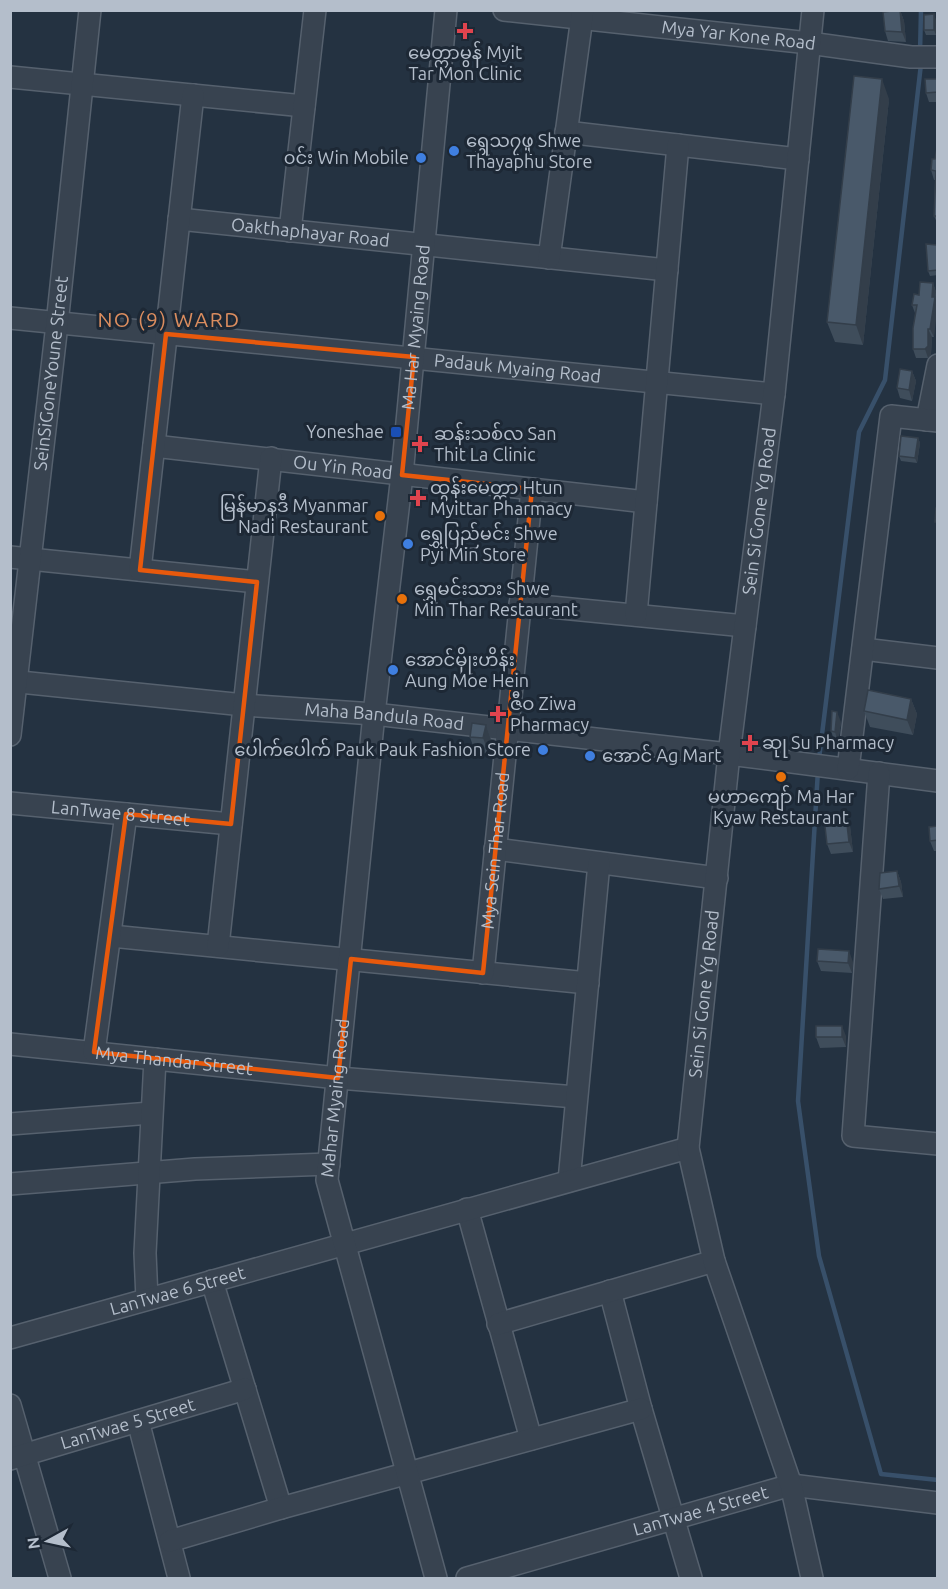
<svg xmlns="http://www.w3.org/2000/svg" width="948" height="1589" font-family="Ubuntu,'Noto Sans Myanmar',sans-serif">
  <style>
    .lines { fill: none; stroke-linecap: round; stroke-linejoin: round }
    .stream { stroke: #38506a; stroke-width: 4.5 }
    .minor-casing { stroke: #56616e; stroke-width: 24 }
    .minor { stroke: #384350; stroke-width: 21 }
    .wall { fill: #3f4d5b }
    .shaded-wall { fill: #333e4a }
    .building { fill: #49596a; stroke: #333e4a; stroke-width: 1.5 }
    .marked { fill: none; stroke: #e8590c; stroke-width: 4.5; stroke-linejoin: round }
    .health-dot { fill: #e0444e; stroke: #1d2835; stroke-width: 2 }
    .shop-dot { fill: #3f7fe0; stroke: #1d2835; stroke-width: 2 }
    .transit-dot { fill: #1a4fb4; stroke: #1d2835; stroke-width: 2 }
    .food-dot { fill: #e8710a; stroke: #1d2835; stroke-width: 2 }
    .labels { text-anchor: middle; stroke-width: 6; stroke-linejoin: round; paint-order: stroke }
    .street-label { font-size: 18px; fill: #b4becb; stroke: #1d2835 }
    .poi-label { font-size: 18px; fill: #b4becb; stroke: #1d2835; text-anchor: start }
    .quarter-label { font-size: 21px; letter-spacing: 1.5px; fill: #db8d5f; stroke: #1d2835 }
  </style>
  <rect width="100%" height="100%" fill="#243241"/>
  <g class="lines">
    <path class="stream" d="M920,53L921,10
      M819,759L859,432L885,380L921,64
      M818,770L798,1101L819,1256L881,1474L938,1480"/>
    <defs>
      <g id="minor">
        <path id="s1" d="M504,10L809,43L911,57H938"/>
        <path d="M10,77L304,106"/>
        <path d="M566,132L798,159"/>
        <path id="s2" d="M179,219L667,270"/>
        <path d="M290,231L315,10"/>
        <path d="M549,258L583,10"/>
        <path id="s3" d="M10,318L774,394"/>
        <path d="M927,420L938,365"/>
        <path id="s4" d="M154,446L646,502"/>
        <path d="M10,557L257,582"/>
        <path d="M140,570L193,95"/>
        <path d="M520,604L745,626"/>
        <path d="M636,615L678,145"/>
        <path d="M863,649L938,658"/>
        <path id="s5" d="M10,681L244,705L374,714L729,754L938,781"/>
        <path id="s6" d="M10,735L57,324L90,10"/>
        <path d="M848,769L891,416L938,421"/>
        <path d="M879,773L853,1136L938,1144"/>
        <path id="s7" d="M10,803L231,824"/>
        <path d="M495,849L717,878"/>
        <path d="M111,936L588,983"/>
        <path d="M218,946L271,458"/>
        <path id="s8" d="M483,973L532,489"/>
        <path id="s9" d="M10,1044L338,1078L576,1097"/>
        <path d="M94,1052L126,814"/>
        <path d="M10,1124L151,1113"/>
        <path d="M569,1181L599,863"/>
        <path d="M10,1184L195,1169L329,1164"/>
        <path d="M467,1209L531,1439"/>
        <path d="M212,1281L281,1508"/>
        <path d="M610,1291L641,1409L691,1578"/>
        <path d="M147,1299L145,1253L155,1059"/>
        <path d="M498,1324L714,1261"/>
        <path id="s10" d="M10,1338L688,1148"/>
        <path d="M10,1405L60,1578"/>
        <path d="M138,1421L179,1578"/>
        <path id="s11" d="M10,1459L245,1389"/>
        <path d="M170,1541L281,1508L641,1409"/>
        <path id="s12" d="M436,1578L327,1180L374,714L402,475L446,10"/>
        <path id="s13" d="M467,1578L791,1485L938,1503"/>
        <path id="s14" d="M812,1578L791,1485L714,1261L688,1148L729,754L774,394L813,10"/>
      </g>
    </defs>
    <use href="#minor" class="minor-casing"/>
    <use href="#minor" class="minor"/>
  </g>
  <path class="wall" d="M900,10L904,21L906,42L888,41L885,31Z
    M936,20V35H926L924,30Z
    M938,79V102H929L926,93Z
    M889,99L863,345L835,342L827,322Z
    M938,148V225L934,216L935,180H934L931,170L935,159Z
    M938,246V275L930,276L928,271Z
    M933,283L936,292L934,337H932L931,354L928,358H916L913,349L915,313L912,305L919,295Z
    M912,371L916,381L912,401L900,398L897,388Z
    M918,438L920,443L917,463L901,461L899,456Z
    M911,699L917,714L913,735L870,727L864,711Z
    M841,722L838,742H835L831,731Z
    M486,725L491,740L489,754L475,752L470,737Z
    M846,816L850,826L853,852L831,854L827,844Z
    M938,826V851H934L930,841Z
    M897,871L901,882L903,897L883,899L879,889Z
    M817,961L853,962L852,973L821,971Z
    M846,1036V1047L820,1048L816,1037Z"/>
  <path class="shaded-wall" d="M900,10L904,21L906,42L902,32Z
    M934,14L936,20V35L934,30Z
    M882,79L889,99L863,345L856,325Z
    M933,283L936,292L935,298L938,304L934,337L930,329Z
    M928,329L932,337L931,354L928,358L925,349Z
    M912,371L916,381L912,401L909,390Z
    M918,438L920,443L917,463L915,458Z
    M911,699L917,714L913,735L907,720Z
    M837,712L841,722L838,742L835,732Z
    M486,725L491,740L489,754L483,738Z
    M846,816L850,826L853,852L849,842Z
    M897,871L901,882L903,897L899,886Z
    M849,951L853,962L852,973L848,963Z
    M842,1026L846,1036V1047L842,1037Z"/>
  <path class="building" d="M900,10L902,32L885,31L883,12Z
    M934,14V30H924V15Z
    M854,76L882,79L856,325L827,322Z
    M925,79H938V92L926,93Z
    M937,148H938V216H934L936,171L931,170L932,159H935Z
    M926,244L937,245L938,270L928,271Z
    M920,282L933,283L932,297H935L930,329H928V346L925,349H913V328L917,305H912L914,294L919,295Z
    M900,369L912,371L909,390L897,388Z
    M901,436L918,438L915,458L899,456Z
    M936,508H938V522H935Z
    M868,690L911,699L907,720L864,711Z
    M832,711L837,712L835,732L831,731Z
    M472,723L486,725L483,738L470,737Z
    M846,816L849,842L827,844L824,818Z
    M938,826V840L930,841L929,827Z
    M897,871L899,886L879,889L880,873Z
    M818,949L849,951L848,963L817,961Z
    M816,1026H842V1037H816Z"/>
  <path class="marked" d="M166,334L414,357L402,475L532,489L483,973L351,959L338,1078L94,1052L126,814L231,824L257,582L140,570Z"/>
  <g class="health-dot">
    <path d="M462 22h6v6h6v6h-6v6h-6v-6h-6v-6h6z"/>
    <path d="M417 435h6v6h6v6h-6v6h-6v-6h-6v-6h6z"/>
    <path d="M415 489h6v6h6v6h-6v6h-6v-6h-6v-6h6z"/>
    <path d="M495 705h6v6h6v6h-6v6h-6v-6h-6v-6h6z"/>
    <path d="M747 734h6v6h6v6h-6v6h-6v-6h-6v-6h6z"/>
  </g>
  <g class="shop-dot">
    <circle cx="454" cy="151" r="6"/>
    <circle cx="421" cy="158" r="6"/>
    <circle cx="408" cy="544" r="6"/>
    <circle cx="393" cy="670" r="6"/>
    <circle cx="543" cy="750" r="6"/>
    <circle cx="590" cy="756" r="6"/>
  </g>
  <rect class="transit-dot" x="390" y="426" width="12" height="12" rx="3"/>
  <g class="food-dot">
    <circle cx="380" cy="516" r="6"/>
    <circle cx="402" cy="599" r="6"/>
    <circle cx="781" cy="777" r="6"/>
  </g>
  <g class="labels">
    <g class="street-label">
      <text dy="6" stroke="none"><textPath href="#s1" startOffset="236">Mya Yar Kone Road</textPath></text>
      <text dy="6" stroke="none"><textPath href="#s2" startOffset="132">Oakthaphayar Road</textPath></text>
      <text dy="6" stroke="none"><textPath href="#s12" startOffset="1270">Ma Har Myaing Road</textPath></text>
      <text dy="6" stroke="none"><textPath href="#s3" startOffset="510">Padauk Myaing Road</textPath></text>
      <text dy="6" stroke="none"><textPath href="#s6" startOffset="364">SeinSiGoneYoune Street</textPath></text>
      <text dy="6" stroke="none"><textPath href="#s4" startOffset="190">Ou Yin Road</textPath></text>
      <text dy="6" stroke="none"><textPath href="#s14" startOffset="1089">Sein Si Gone Yg Road</textPath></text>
      <text dy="6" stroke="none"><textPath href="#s5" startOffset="376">Maha Bandula Road</textPath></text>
      <text dy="6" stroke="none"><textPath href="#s7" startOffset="111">LanTwae 8 Street</textPath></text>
      <text dy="6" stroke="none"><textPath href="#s8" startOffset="123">Mya Sein Thar Road</textPath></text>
      <text dy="6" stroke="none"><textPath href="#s14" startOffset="603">Sein Si Gone Yg Road</textPath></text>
      <text dy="6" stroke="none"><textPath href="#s9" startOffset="165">Mya Thandar Street</textPath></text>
      <text dy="6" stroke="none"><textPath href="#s12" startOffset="495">Mahar Myaing Road</textPath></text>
      <text dy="6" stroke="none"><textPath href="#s10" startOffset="174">LanTwae 6 Street</textPath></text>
      <text dy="6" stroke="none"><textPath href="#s11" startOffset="123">LanTwae 5 Street</textPath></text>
      <text dy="6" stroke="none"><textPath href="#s13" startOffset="243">LanTwae 4 Street</textPath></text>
    </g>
    <g class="poi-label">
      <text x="465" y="59" text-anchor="middle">မေတ္တာမွန် Myit<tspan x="465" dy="21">Tar Mon Clinic</tspan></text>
      <text x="466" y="147">ရွှေသ၇ဖူ Shwe<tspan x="466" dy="21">Thayaphu Store</tspan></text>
      <text x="409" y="164" text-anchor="end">၀င်း Win Mobile</text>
      <text x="384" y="438" text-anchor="end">Yoneshae</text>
      <text x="434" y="440">ဆန်းသစ်လ San<tspan x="434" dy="21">Thit La Clinic</tspan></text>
      <text x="430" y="494">ထွန်းမေတ္တာ Htun<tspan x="430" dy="21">Myittar Pharmacy</tspan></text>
      <text x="368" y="512" text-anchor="end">မြန်မာနဒီ Myanmar<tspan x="368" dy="21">Nadi Restaurant</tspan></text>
      <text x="420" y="540">ရွှေပြည်မင်း Shwe<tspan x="420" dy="21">Pyi Min Store</tspan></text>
      <text x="414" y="595">ရွှေမင်းသား Shwe<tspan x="414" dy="21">Min Thar Restaurant</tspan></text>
      <text x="405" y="666">အောင်မိုုးဟိန်း<tspan x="405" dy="21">Aung Moe Hein</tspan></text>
      <text x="510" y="710">ဇီဝ Ziwa<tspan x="510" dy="21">Pharmacy</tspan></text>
      <text x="762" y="749">ဆုု Su Pharmacy</text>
      <text x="531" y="756" text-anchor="end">ပေါက်ပေါက် Pauk Pauk Fashion Store</text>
      <text x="602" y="762">အောင် Ag Mart</text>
      <text x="781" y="803" text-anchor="middle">မဟာကျော် Ma Har<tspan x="781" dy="21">Kyaw Restaurant</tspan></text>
    </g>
    <g class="quarter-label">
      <text x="169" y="327">NO (9) WARD</text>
    </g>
  </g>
  <rect width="948" height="1589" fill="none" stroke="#b4becb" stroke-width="24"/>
  <g transform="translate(48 1541) rotate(262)" stroke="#1d2835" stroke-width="4.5" paint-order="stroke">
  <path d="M0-4.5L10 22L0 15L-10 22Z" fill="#b4becb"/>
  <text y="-9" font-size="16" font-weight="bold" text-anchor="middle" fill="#b4becb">N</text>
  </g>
</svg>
